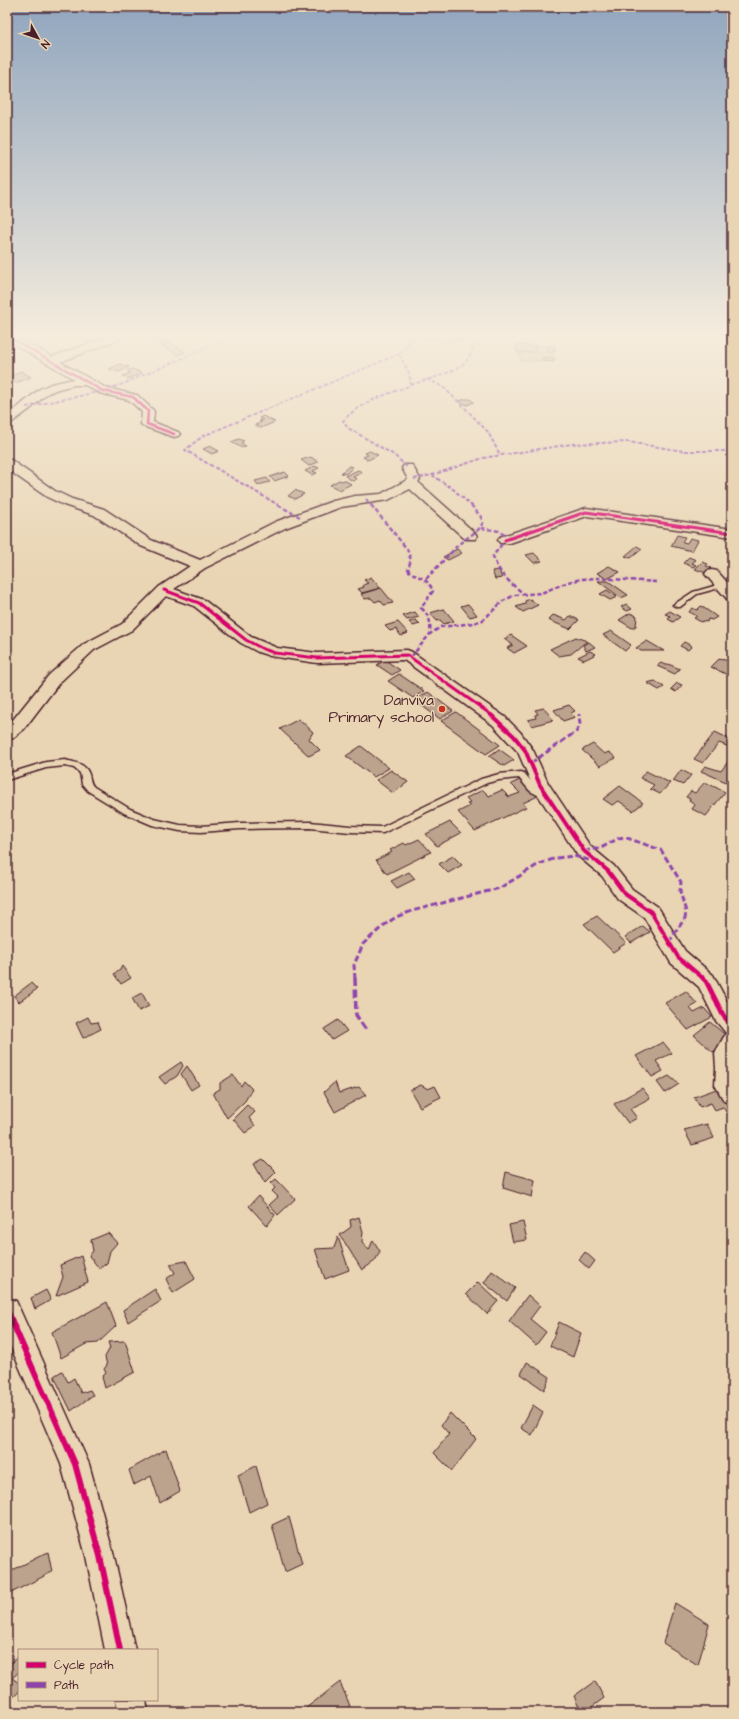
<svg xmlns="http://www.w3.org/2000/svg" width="739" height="1719" font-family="'Architects Daughter',sans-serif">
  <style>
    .green { fill: #cfb79d; stroke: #8c6b64 }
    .building { fill: #bca38d; stroke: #4a1f2b }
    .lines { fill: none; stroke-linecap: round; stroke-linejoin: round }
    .lane-casing { stroke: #4a1f2b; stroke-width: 3 }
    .street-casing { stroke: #4a1f2b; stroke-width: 3 }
    .lane { fill: #e9d5b3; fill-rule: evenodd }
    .street { fill: #e9d5b3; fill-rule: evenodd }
    .quiet-far3 { stroke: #8e44ad; stroke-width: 2; stroke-dasharray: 4 2; stroke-linecap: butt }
    .quiet-far2 { stroke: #8e44ad; stroke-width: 2.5; stroke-dasharray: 4.5 2.5; stroke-linecap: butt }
    .quiet-far1 { stroke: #8e44ad; stroke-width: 3; stroke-dasharray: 6 3; stroke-linecap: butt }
    .quiet { stroke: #8e44ad; stroke-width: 3.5; stroke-dasharray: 8 3.5; stroke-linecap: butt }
    .cycleway-far4-casing { stroke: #e9d5b3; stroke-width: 4 }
    .cycleway-far3-casing { stroke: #e9d5b3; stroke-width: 5 }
    .cycleway-far2-casing { stroke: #e9d5b3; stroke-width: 6 }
    .cycleway-far1-casing { stroke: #e9d5b3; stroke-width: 8 }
    .cycleway-casing { stroke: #e9d5b3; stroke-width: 8 }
    .cycleway-far4 { stroke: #d6006c; stroke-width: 2.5 }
    .cycleway-far3 { stroke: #d6006c; stroke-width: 3 }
    .cycleway-far2 { stroke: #d6006c; stroke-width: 4 }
    .cycleway-far1 { stroke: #d6006c; stroke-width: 5 }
    .cycleway { stroke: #d6006c; stroke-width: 6 }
    .poi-dot { fill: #c8321e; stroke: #e9d5b3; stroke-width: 1.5 }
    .labels { text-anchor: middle; stroke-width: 3; stroke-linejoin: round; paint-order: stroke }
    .poi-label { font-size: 15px; fill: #4a1f2b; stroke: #e9d5b3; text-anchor: end }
  </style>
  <rect width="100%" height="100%" fill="#e9d5b3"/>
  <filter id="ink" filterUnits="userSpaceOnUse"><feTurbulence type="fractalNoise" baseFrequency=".025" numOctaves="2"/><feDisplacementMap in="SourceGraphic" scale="8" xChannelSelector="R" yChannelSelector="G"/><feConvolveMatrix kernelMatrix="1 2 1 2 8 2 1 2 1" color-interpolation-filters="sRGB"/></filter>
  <g filter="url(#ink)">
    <path class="green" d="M518,345L553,347V361H521Z"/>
    <path class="building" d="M144,337H156L170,343L162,346Z
      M170,343L185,352L178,355L162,346Z
      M516,345L535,346L536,352L518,353Z
      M548,346H555V352H546Z
      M542,357L555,358L554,362L543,361Z
      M120,364L129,367L119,372L109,369Z
      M132,369L142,373L128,379L123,376L131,373L127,371Z
      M21,371L31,377L16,383L7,378Z
      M465,399H470L474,402L467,405L459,401Z
      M263,416L275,422L261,428L255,425L262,422L259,421L263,420L259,418Z
      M239,439L244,441L241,443L246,446L242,448L231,442Z
      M210,446L219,451L212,454L203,449Z
      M370,451L378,455L368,460L363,457L368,455L365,453Z
      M311,457L318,462L309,466L301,460Z
      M315,466L319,468L313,471L317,473L312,475L305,471Z
      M349,466L353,467L346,474L341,473Z
      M358,470L362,472L353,477L357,479L353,481L345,476Z
      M285,472L289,476L274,481L270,477Z
      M267,478L270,482L258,485L255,481Z
      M339,480L342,481L344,480L351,484L340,490L330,485Z
      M295,490L304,494L295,499L288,496Z
      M677,535L685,537L682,542L687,543L690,538L698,540L692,551L671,546Z
      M637,546L642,549L631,558L625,556Z
      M457,549L462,553L448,560L443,557Z
      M534,553L542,561L534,563L526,555Z
      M689,557L696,560L692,563L696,565L693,567L683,563Z
      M702,562L708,564L706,566L711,568L706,573L695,569Z
      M609,566L620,572L607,579L597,573Z
      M499,570L502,578L495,579L492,571Z
      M371,577L380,588L362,593L358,589L364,587L363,585L368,583L364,580Z
      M598,581H608L628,595L621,598Z
      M381,588L393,603L384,605L380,600L375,602L371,598L365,599L361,594Z
      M607,590L617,597L610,600L600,594Z
      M530,599L538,605L523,612L516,607L525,604V601Z
      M468,604L477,615L470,617L461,606Z
      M626,604L632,609L627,611L621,607Z
      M701,606L717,617L712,620L708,619L707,622L703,621L701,622L694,618L697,616L689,612L692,608L697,610Z
      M444,609L454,621L444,624L440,620L437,621L430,613Z
      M670,611L680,617L673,622L668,619L670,616L665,614Z
      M415,612L419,617L407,620L403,616Z
      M630,613L637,616L636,626L632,628L619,620Z
      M553,615L566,620L570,616L579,620L570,629L548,620Z
      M416,620L420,624L413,626L409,622Z
      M398,622L408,633L401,636L396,629L390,631L385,626Z
      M611,631L631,645L625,651L603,635Z
      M511,635L527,646L514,653L507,648L513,645L504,639Z
      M576,637L587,641L571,654L559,656L550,649Z
      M647,641L664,651H641L636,648Z
      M589,642L595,647L586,651L583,645Z
      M684,642L692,646L688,650L680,646Z
      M590,651L596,654L584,660L578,657Z
      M720,658L732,663L727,668L732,670V677L711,667Z
      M385,660L400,670L392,675L377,665Z
      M661,663L666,665L668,664L680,669L675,674L657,666Z
      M399,674L424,691L413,698L388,681Z
      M655,681L664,687L659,690L647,683Z
      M677,683L682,685L676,692L671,689Z
      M428,692L453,711L440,719L414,700Z
      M569,705L575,711L571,713L575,717L563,721L554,710Z
      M544,708L553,720L532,726L528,720L536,718L535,715L538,714L535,710Z
      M456,712L500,745L486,754L441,721Z
      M299,719L313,732L309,739L320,750L309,756L280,729Z
      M715,732L732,740V748L719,743L703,763L694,759Z
      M593,744L604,754L609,752L616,758L600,766L582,750Z
      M361,746L389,768L374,777L346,756Z
      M499,749L514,760L504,766L489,756Z
      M732,756V774L726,782L701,771L705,766L721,771Z
      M391,770L408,782L393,793L376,780Z
      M681,770L691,775L683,785L673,781Z
      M646,771L670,783L660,794L650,789L654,785L640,778Z
      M522,779L538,796L523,803L526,807L475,831L458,812L470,806L467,804L470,802L466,798L483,790L489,796L502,790L509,797L520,793L511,784Z
      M705,782L725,792L706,816L692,809L695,805L689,801L690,799L686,797L691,791L695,793Z
      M620,786L643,803L633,811L619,801L612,805L603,799Z
      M450,822L461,833L437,846L426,834Z
      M419,839L431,852L387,874L376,860L392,852L390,850L404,843L406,845Z
      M453,856L462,865L448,873L439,864Z
      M409,872L415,879L397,888L391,881Z
      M597,916L626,943L613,952L584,924Z
      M643,926L650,932L631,943L625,937Z
      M122,966L131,978L121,984L114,974L120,970Z
      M31,983L37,989L19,1002L14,996Z
      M686,991L697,1004L690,1008L694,1013L704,1008L712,1017L688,1030L665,1003Z
      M142,993L149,1006L139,1011L132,998Z
      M88,1017L91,1023L98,1022L101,1029L83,1038L76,1023Z
      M338,1020L347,1031L332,1040L324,1029Z
      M710,1022L729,1038L713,1052L694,1035Z
      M663,1042L672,1053L656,1061L663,1071L652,1077L636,1056Z
      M181,1062L183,1066L177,1076L165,1084L159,1077Z
      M187,1066L199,1085L191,1090L181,1074Z
      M233,1075L241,1086L244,1081L252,1089L245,1101L227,1118L213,1093L220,1089V1083Z
      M669,1076L679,1084L665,1093L657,1082Z
      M335,1082L339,1093L359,1087L366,1095L335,1112L324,1092Z
      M421,1085L428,1089L435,1086L441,1097L420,1107L410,1090Z
      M722,1087L732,1102V1110L726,1112L723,1107L715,1110L711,1103L700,1107L694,1097Z
      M642,1088L650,1098L630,1109L637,1118L628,1123L614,1104Z
      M247,1105L255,1112L249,1118L255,1126L245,1133L233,1119Z
      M707,1124L714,1138L692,1145L684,1130Z
      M263,1159L276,1172L265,1183L254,1164Z
      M506,1172L535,1180L532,1197L503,1188Z
      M276,1179L295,1199L278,1215L269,1205L278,1197L272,1191L275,1188L271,1183Z
      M258,1196L275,1215L267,1226L249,1206Z
      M359,1217L363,1232L362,1242L369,1250L373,1240L380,1251L375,1261L362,1270L340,1235L351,1227L350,1220Z
      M523,1222L527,1240L513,1242L509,1225Z
      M108,1233L117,1243L110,1251L107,1263L99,1268L89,1256L93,1251L91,1240Z
      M338,1237L349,1270L325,1279L315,1249L334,1248Z
      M585,1252L595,1261L589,1269L579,1260Z
      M81,1256L88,1282L56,1296L63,1277L60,1265Z
      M186,1261L195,1279L173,1293L166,1279L175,1273L170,1264Z
      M492,1271L515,1288L507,1301L484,1283Z
      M478,1282L498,1301L487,1314L466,1294Z
      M155,1289L161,1301L128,1322L123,1310Z
      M46,1290L51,1300L35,1309L31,1298Z
      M528,1295L540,1306L530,1319L546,1332L536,1345L509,1321Z
      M107,1302L116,1326L98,1343L86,1344L61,1358L52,1332Z
      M559,1322L581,1333L573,1357L550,1346Z
      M125,1341L135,1372L105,1388L102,1377L106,1373L104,1369L107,1365L105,1357L110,1348L108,1342Z
      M527,1362L550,1377L544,1390L521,1374Z
      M62,1371L68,1382L74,1378L81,1393L90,1390L93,1395L71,1411L54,1376Z
      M533,1405L543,1412L532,1435L521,1428Z
      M450,1413L476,1439L452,1471L434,1453L449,1434L441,1425Z
      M166,1449L180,1491L160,1503L151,1476L134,1485L129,1470Z
      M256,1466L267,1503L249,1512L238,1475Z
      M289,1517L302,1564L285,1572L272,1525Z
      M48,1552L52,1572L7,1595V1573Z
      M675,1603L709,1624L698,1665L663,1643Z
      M18,1657L19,1672L12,1678L19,1683V1692L7,1702V1666Z
      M595,1681L604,1698L585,1712H581L574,1696Z
      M340,1682L350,1706L342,1712H307L306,1708Z"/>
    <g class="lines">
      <defs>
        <path id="lane" d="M721,584L724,586L723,587L697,594L680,607H677L673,605L693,592Z
          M65,760C73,762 84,763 88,772C91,778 89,782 94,787L130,809L154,819L180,825L201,826L240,823L310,822L350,826L382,827L481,779L499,774L521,772L524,773L536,787L549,796L545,799L530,791L519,778L499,780L487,783L383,833L350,832L310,828L240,829L201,832L180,831L152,825L124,813L88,791L82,784L80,773L74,768L65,766L46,768L7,780V774L46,762Z"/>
        <path id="street" d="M7,337H16L52,357L107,337H121L120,339L60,362L106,388L137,395L154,411L153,422L178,432L180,434L178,436L174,437L143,426L141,424L142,412L129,400L99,393L85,385H74L58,389L48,393L30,409L11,423L7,424V416L40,389L51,384L74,379L7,340Z
          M7,459L11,460L55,491L72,499L104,509L151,540L200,560L275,522L333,501L355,496L381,494L407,480L408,479L402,468L404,465H412L420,479L418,482L475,533L477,536L475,539H465L410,489L388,500L341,507L285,528L205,568L174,589L204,600L251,637L277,648L317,653L407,650L412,652L505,717L520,732L533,750L548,783L590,846L614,866L632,889L658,907L685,951L713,975L732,1011V1104L724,1101L715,1085L716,1068L715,1053L726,1033L716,1021L699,987L671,963L644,917L618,899L602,876L578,856L534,789L518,752L493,725L404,660L317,663L270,656L258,652L241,643L194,606L166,596L132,630L94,650L59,683L24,729L13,738L7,740V725L12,721L49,675L84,644L122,624L159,587L190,566L141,546L94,515L64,505L47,497L7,469Z
          M586,508L732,529V537L587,516L510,543H500L498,540L500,537Z
          M712,570L717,571L732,588V600L727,599L705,574L707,571Z
          M7,1298L16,1301L89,1464L114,1556L135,1650H105L86,1556L61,1464L7,1338Z
          M116,1700H146L148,1712H118Z"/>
      </defs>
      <use href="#lane" class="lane-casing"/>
      <use href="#street" class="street-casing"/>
      <use href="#lane" class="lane"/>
      <use href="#street" class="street"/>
      <path class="quiet-far3" d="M407,337L411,342L399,354L409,373L411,385C389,394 359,402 343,421L348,428L394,455L408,468
        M411,337L460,341L474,337
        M427,379L443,387L465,408L488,432L500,455
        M411,385C427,379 457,373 467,360C472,354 474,344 477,337
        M26,407L103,391L123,384L231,337
        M432,475L453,489L472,506
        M414,479L432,475L483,458L572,444L628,442L683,451H732
        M366,499L372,506
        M280,506L185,450L203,436L399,354"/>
      <path class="quiet-far2" d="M278,505L300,517
        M371,505L407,549L411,560L408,568L409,571C420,579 427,577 433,591L421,608C430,615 431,623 430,634
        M481,528L499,531L504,535L505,540L493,556C498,573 510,583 524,594
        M426,579L459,544L478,530L483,523L481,517L471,505
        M411,657L430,634L441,627L473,623L483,620L503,601L515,595L541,593L568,582L582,579L597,578L656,582
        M579,714V716"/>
      <path class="quiet-far1" d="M531,763L577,731L580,723L579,715
        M584,851L601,848L619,838L624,837L661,850L681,882L680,891L686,912L685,918L669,942
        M355,979L354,965L363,944L383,926L396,917L412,911L500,888L539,864L556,858L574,856L592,861"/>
      <path class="quiet" d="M355,978L356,1015L366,1030"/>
      <defs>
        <path id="cycleway-far4" d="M9,337L103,391L133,397L148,411L147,424L174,434"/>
        <path id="cycleway-far3" d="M505,540L586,512L732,533
          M164,590L199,603L246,640L263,649L275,653L317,658L407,655L493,716"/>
        <path id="cycleway-far2" d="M491,715L514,736L525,750L540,785L584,851L608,871L625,894L651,912L678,957L704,979"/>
        <path id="cycleway-far1" d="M703,978L706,981L723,1015L732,1026"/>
        <path id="cycleway" d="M7,1310L75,1464L100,1556L120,1650"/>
      </defs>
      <use href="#cycleway-far4" class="cycleway-far4-casing"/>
      <use href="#cycleway-far3" class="cycleway-far3-casing"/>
      <use href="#cycleway-far2" class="cycleway-far2-casing"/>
      <use href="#cycleway-far1" class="cycleway-far1-casing"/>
      <use href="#cycleway" class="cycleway-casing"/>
      <use href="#cycleway-far4" class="cycleway-far4"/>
      <use href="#cycleway-far3" class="cycleway-far3"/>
      <use href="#cycleway-far2" class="cycleway-far2"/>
      <use href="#cycleway-far1" class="cycleway-far1"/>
      <use href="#cycleway" class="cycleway"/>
    </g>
  </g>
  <linearGradient id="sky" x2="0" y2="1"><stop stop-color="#90a5be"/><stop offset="0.58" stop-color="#f5ecdd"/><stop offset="1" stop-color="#f5ecdd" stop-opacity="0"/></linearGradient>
  <rect width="739" height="578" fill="url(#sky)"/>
  <circle class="poi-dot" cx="442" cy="709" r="4"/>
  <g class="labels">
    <g class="poi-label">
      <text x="434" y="705">Danviva<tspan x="434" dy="17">Primary school</tspan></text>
    </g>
  </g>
  <rect width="739" height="1719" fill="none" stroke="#e9d5b3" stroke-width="24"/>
  <rect x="12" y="12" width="715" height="1695" fill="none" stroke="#4a1f2b" stroke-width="1.5" filter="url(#ink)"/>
  <rect x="18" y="1649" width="140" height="52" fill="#e9d5b3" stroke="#a98c7d"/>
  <rect x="26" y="1662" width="20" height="6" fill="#d6006c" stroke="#a98c7d"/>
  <text x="54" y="1669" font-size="12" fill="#4a1f2b">Cycle path</text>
  <rect x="26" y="1682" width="20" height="6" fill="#8e44ad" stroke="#a98c7d"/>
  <text x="54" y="1689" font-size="12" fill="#4a1f2b">Path</text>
  <g transform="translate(38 38) rotate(130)" stroke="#e9d5b3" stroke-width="3" paint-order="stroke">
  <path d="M0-3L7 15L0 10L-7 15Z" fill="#4a1f2b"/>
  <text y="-6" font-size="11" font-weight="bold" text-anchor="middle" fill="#4a1f2b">N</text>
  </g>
</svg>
